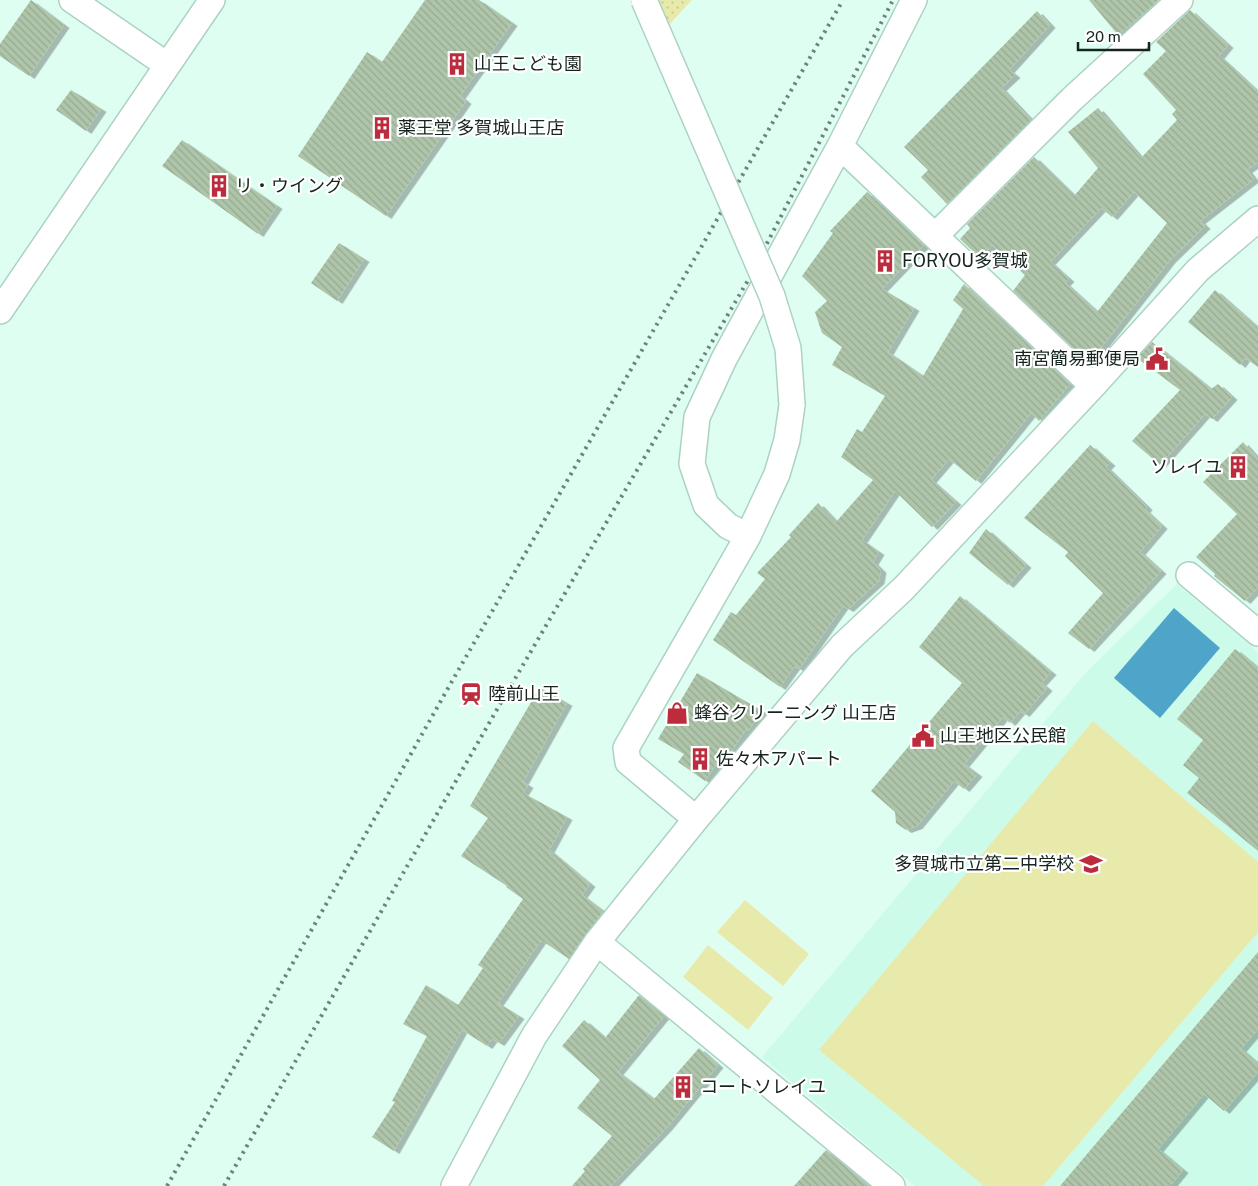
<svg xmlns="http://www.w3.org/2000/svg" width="1258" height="1186" font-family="'Public Sans','Noto Sans JP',sans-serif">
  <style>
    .built { fill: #ccfce9 }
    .park { fill: url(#park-dots) }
    .pitch { fill: #e8eaac }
    .water { fill: #4ea5c9 }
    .building { fill: url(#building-back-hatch); fill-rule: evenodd; filter: url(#shadow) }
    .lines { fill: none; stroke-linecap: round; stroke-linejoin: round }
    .minor-casing { stroke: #acd2c3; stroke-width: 28 }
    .minor { stroke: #fff; stroke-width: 25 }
    .rail { stroke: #6e837b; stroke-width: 4; stroke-dasharray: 2.5 5; stroke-linecap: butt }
    .minor-bridge-casing { stroke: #acd2c3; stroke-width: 28; stroke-linecap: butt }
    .minor-bridge { stroke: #fff; stroke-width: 25 }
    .labels { text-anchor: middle; stroke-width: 4.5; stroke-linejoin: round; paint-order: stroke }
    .poi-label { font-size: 18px; fill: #16241f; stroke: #fff; text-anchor: start }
  </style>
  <defs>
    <pattern id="park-dots" width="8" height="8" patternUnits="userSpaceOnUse" patternTransform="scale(1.25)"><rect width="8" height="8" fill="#e8eaac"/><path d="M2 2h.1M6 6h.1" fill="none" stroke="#c6c994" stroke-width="1.8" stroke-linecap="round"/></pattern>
    <pattern id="building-back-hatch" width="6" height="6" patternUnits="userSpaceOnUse" patternTransform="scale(1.25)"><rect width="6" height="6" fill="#afc5aa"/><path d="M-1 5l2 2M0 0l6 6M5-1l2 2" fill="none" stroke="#96a992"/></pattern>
    <filter id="shadow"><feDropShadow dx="5.5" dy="3" stdDeviation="0" flood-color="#0004"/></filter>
  </defs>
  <rect width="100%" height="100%" fill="#dffef2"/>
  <path class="built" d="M1177,584L1258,652V1186H915L762,1057L1088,670Z"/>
  <path class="park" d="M630,0H692L652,43Z"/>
  <path class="pitch" d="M1093,721L1258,862V932L1043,1186H984L819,1050Z
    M745,900L809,954L783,986L717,932Z
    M708,945L773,998L748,1030L683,977Z"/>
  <path class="water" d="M1174,608L1220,648L1160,718L1114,678Z"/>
  <path class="building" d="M31,0L64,25L29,76L0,56V44Z
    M425,0H479L512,23L460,96L466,101L386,216L298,156L367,52L382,62Z
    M1089,0H1159L1118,35Z
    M1190,10L1228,45L1219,56L1258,92V162L1247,170L1254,179L1200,221L1205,226L1170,260L1089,363L1013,291L1025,275L992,245L980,258L960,239L970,228L967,224L1034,157L1074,196L1098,168L1068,132L1098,108L1141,158L1177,120L1172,114L1176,110L1143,74L1166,51L1156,42ZM1134,192L1167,223L1097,312L1065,283L1069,279L1050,262L1101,208L1112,217Z
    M1037,11L1050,25L1009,70L1015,75L1001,88L1031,120L947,204L921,177L928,170L904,147Z
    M71,90L101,109L86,131L56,110Z
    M182,140L277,206L258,234L162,166Z
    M867,192L924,245L882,289L914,308L888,352L923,376L963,309L953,300L964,284L1070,384L1039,421L1031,413L976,481L949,459L931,480L956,502L932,527L895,491L862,540L879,552L873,562L881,570L879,581L848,609L843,606L799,669L795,666L780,687L713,640L731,612L736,615L765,579L757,573L791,537L789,535L818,503L836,522L873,480L841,457L857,429L862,432L885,396L832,365L842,347L822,333L815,312L827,301L802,276L833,233L830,231Z
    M339,243L364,259L337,301L311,283Z
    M1215,290L1258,328V367L1245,358L1240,365L1188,322Z
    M1152,342L1211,389L1218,384L1232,397L1212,419L1205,414L1160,465L1132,441L1180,390L1137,358Z
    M1243,442L1258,459V587L1245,601L1214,576L1215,574L1196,557L1237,514L1203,482Z
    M1090,445L1110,463L1106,467L1147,507L1145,510L1162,526L1140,552L1161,571L1089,649L1068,633L1103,593L1065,556L1068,552L1024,518Z
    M986,529L1026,565L1008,585L969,553Z
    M960,596L1051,672L1041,683L1047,688L1024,714L1020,711L1010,723L1003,717L964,764L977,774L964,789L954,781L917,826L906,830L896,823L895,812L871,791L962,683L919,647Z
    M1235,649L1258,668V851L1187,793L1199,778L1183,765L1203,740L1177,719Z
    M697,673L762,711L748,731L746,729L729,755L724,752L705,781L678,762L684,754L658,739Z
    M540,687L567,703L523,782L528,785L523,793L567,817L549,850L590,884L582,895L603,911L569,959L541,940L498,1003L519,1016L499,1043L492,1039L487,1046L462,1030L394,1151L372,1137L395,1102L392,1101L427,1036L403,1024L426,985L458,1005L483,968L478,965L523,899L506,887L507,886L461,856L488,818L470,806Z
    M1258,952V1029L1241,1049L1258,1064V1072L1224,1111L1204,1094L1158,1149L1183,1170L1170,1186H1060Z
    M639,995L664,1016L618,1072L654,1099L699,1048L718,1065L667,1127L611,1186H572L585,1171L583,1169L612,1136L577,1108L600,1080L562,1046L584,1020L605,1038Z
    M826,1150L869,1186H794Z"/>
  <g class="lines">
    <defs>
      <path id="minor" d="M72,0L167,65
        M840,146L1093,386
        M935,236L1072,99L1180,0
        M0,311L212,0
        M748,536L728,526L706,505L692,464L697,417L724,359L840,146L914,0
        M1189,575L1258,633
        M696,819L628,762L626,748L748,536L777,474L787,440L792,405
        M597,942L892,1186
        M454,1186L534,1036L597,942L696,819L842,646L904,588L1093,386L1198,270L1258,219"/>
    </defs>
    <use href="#minor" class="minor-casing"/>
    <use href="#minor" class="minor"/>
    <path class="rail" d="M167,1186L447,690L843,0
      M224,1186L492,718L747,282L893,0"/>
    <defs>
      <path id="minor-bridge" d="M644,0L772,296L788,348L792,405"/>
    </defs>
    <use href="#minor-bridge" class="minor-bridge-casing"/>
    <use href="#minor-bridge" class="minor-bridge"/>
  </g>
  <defs>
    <symbol id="building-bare" viewBox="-9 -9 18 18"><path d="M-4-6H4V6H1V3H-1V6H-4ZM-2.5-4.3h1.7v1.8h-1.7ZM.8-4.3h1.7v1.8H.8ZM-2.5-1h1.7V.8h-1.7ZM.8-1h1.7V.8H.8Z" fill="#bc2c3d" stroke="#fff" stroke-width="2.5" paint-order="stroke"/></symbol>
    <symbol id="civic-bare" viewBox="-9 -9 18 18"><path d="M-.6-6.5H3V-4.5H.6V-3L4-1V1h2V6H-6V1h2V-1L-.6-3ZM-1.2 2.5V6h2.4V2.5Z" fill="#bc2c3d" stroke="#fff" stroke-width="2.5" paint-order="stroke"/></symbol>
    <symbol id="station-bare" viewBox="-9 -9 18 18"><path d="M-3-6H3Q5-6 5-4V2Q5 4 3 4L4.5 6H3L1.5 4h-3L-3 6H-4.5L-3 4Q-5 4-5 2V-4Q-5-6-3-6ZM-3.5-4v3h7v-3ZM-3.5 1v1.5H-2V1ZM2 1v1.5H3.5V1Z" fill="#bc2c3d" stroke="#fff" stroke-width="2.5" paint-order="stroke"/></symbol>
    <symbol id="shop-bare" viewBox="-9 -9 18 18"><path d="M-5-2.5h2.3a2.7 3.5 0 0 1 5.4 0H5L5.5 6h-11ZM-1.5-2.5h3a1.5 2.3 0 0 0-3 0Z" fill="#bc2c3d" stroke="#fff" stroke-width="2.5" paint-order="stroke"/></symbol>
    <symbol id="school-bare" viewBox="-9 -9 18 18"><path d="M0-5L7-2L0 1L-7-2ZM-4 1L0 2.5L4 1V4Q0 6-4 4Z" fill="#bc2c3d" stroke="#fff" stroke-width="2.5" paint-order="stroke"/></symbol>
  </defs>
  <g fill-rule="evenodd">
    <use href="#building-bare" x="441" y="48" width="32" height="32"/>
    <use href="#building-bare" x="366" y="112" width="32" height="32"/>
    <use href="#building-bare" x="203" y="170" width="32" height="32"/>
    <use href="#building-bare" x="869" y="245" width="32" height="32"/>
    <use href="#civic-bare" x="1141" y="343" width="32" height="32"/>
    <use href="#building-bare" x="1222" y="451" width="32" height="32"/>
    <use href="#station-bare" x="455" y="678" width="32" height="32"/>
    <use href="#shop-bare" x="661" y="697" width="32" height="32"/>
    <use href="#civic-bare" x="907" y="720" width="32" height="32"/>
    <use href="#building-bare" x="684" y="743" width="32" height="32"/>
    <use href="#school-bare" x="1075" y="848" width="32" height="32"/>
    <use href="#building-bare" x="667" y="1071" width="32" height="32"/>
  </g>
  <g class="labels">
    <g class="poi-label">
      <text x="474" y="70">山王こども園</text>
      <text x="398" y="134">薬王堂 多賀城山王店</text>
      <text x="235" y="192">リ・ウイング</text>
      <text x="902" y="267">FORYOU多賀城</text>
      <text x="1140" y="365" text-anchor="end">南宮簡易郵便局</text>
      <text x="1222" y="473" text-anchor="end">ソレイユ</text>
      <text x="488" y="700">陸前山王</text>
      <text x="694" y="719">蜂谷クリーニング 山王店</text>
      <text x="940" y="742">山王地区公民館</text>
      <text x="716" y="765">佐々木アパート</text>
      <text x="1074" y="870" text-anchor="end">多賀城市立第二中学校</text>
      <text x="700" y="1093">コートソレイユ</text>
    </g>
  </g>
  <path d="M1078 42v8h71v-8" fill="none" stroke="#16241f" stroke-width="2.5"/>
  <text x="1086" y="42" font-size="15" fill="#16241f" stroke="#ffffff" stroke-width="4" paint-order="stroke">20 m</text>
</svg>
